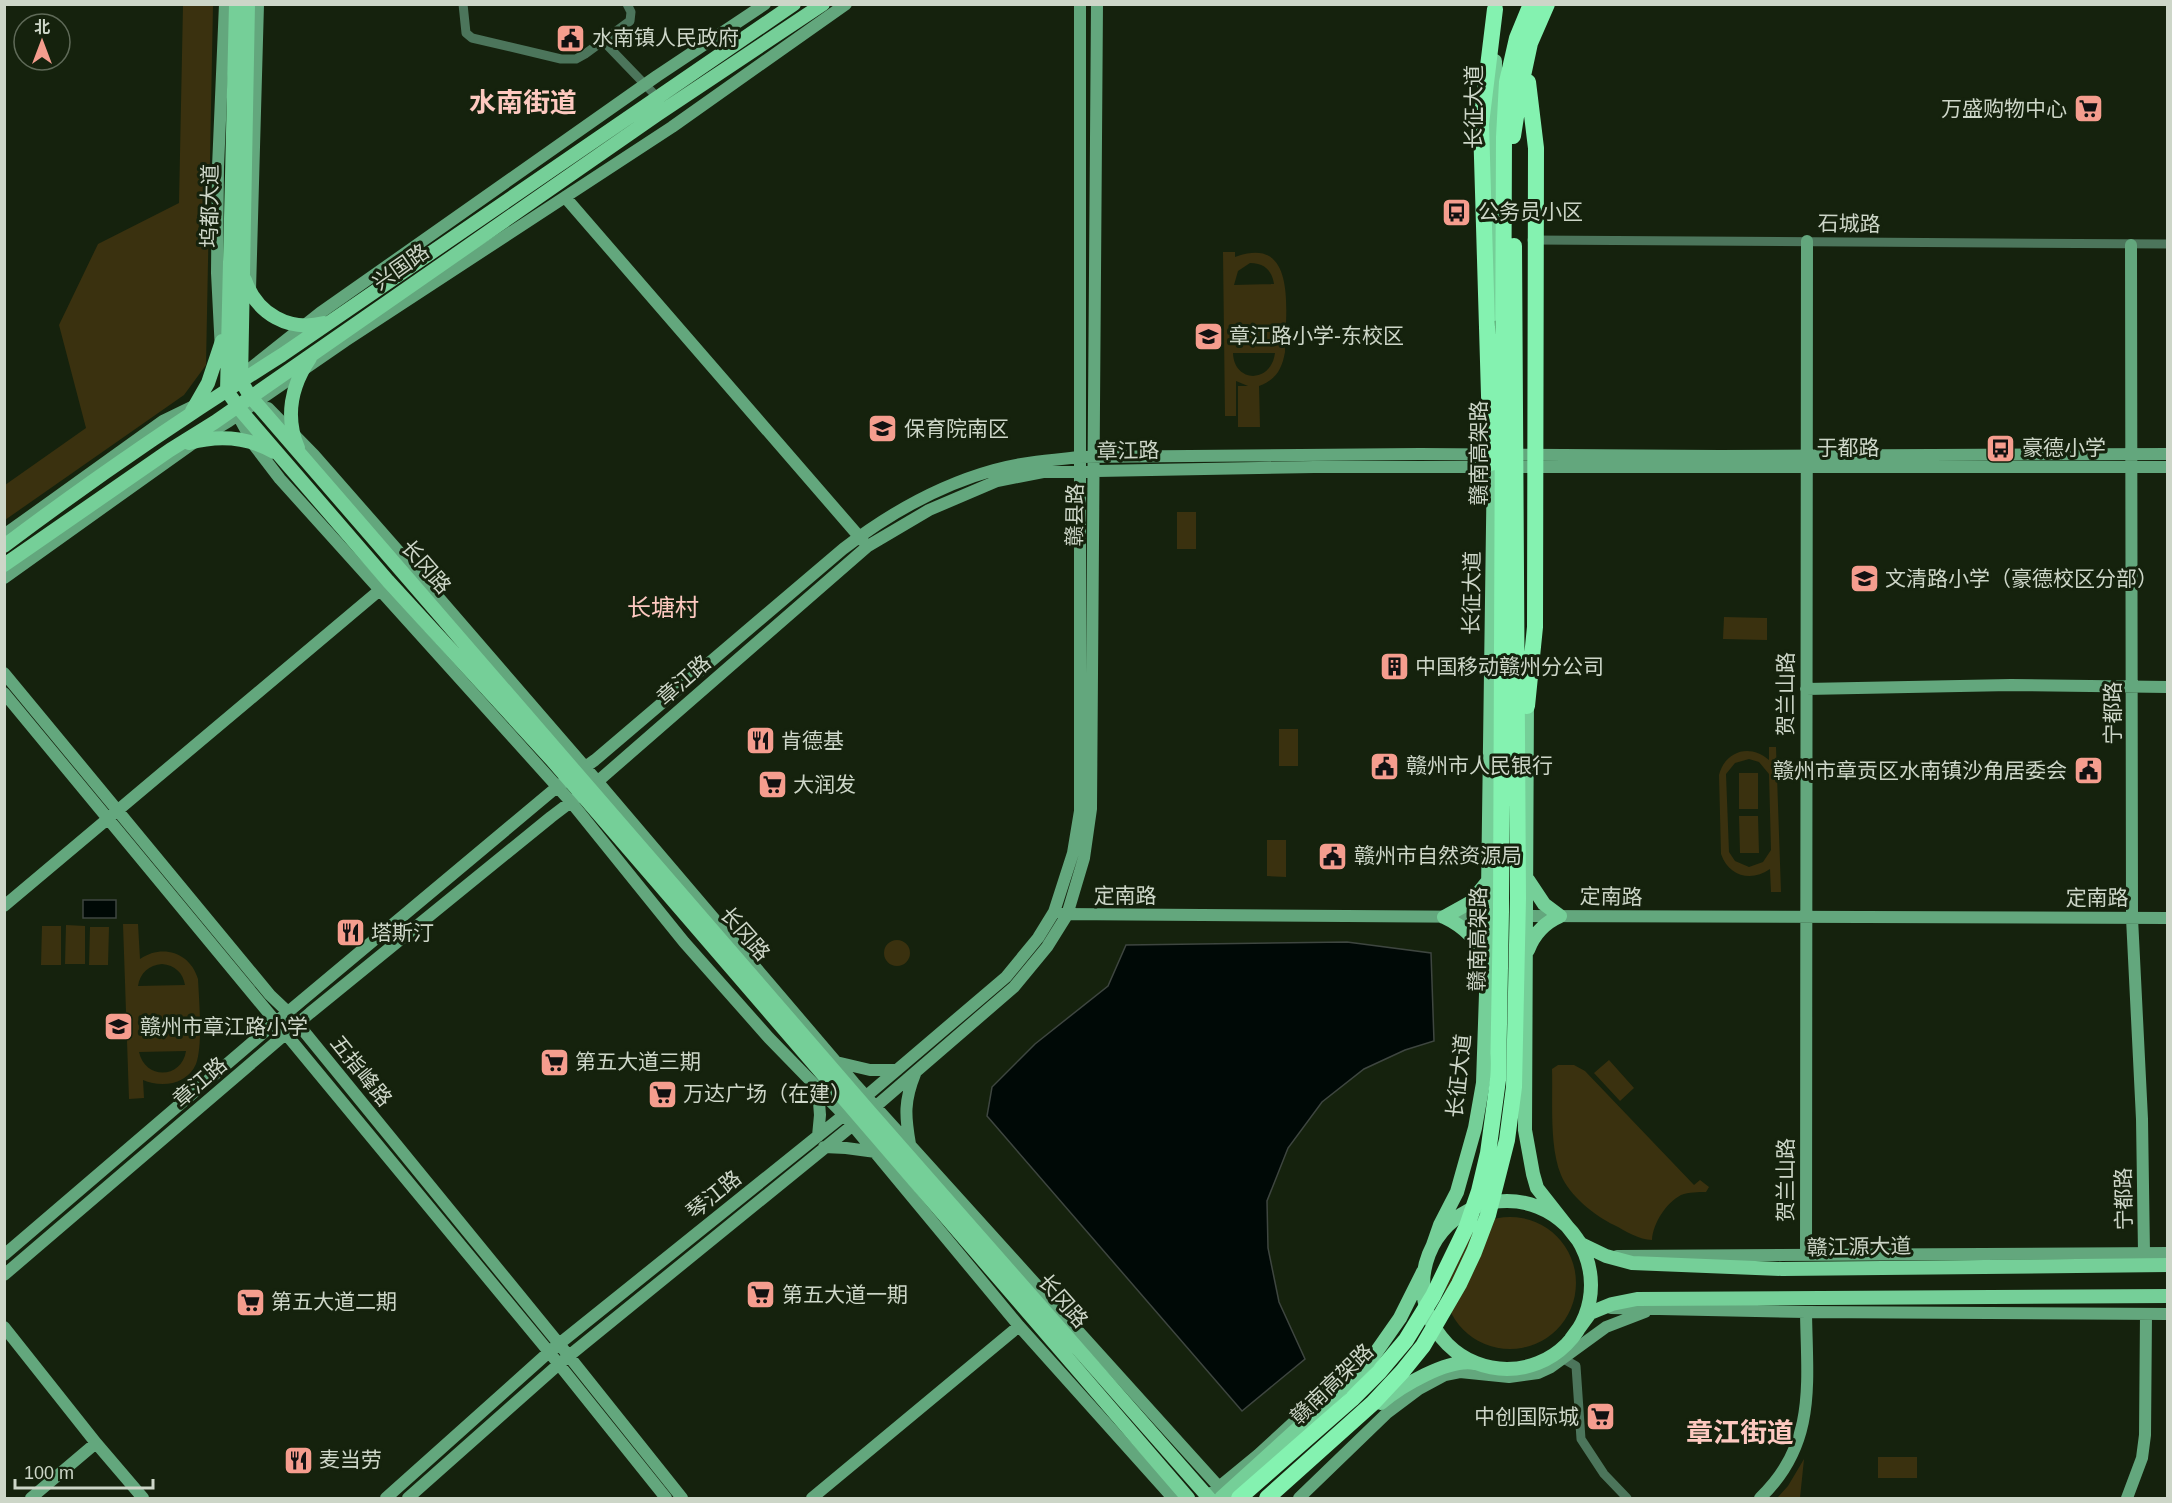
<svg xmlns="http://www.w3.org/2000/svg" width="2172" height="1503" font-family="Helvetica,'Noto Sans SC',sans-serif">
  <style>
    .green { fill: #3a310f; fill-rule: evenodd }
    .water { fill: #000906; stroke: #3e4640; stroke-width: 1.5 }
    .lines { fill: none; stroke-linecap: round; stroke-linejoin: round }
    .street { stroke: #4c755b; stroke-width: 9 }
    .secondary { stroke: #63a77d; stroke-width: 12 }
    .primary { stroke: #75cf98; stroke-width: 14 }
    .highway-bridge { stroke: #84f2b0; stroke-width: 16 }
    .labels { text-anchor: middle; stroke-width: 6; stroke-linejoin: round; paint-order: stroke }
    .poi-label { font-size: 21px; fill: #cdd6c8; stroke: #15220d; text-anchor: start }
    .street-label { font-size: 21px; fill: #cdd6c8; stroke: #15220d }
    .quarter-label { font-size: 24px; fill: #fdc9c0; stroke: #15220d }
    .district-label { font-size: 27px; font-weight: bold; fill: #fdc9c0; stroke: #15220d }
  </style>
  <rect width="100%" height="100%" fill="#15220d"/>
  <path class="green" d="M183,5H213L206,365L184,395L5,520V485L86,428L59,325L98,244L179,203Z
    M1223,252H1235V257C1299,233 1285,315 1285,352C1282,369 1276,380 1259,386L1260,427H1238V386H1248L1236,381V416H1225ZM1250,263C1265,263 1272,271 1274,284L1234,285L1238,271ZM1233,353H1275C1271,384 1234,383 1233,353Z
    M1177,512H1196V549H1177Z
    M1724,617L1767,618V640L1723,639Z
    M1279,729H1298V766H1279Z
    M1769,747H1776L1781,892H1771L1770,869C1752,882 1729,877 1721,854L1719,775C1725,751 1750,743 1769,760ZM1749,759L1759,762L1769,774L1771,850L1763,862L1749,867L1735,861L1729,852L1726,774L1735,763Z
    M1739,773H1758V809H1739Z
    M1739,816H1758L1759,853H1740Z
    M1267,840H1286V877L1267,876Z
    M123,924H138L140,959C162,944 190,952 198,979C199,999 203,1046 196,1064C187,1085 161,1088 143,1080L144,1098L129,1099ZM162,964C175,965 183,973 185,985L138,986C140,973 149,965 162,964ZM186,1051C182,1079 145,1080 139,1052Z
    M66,925L85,926V964H65Z
    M42,926H61V965H41Z
    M90,927H109L108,965H89Z
    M884 953a13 13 0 1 1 26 0a13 13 0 1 1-26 0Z
    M1609,1060L1634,1088L1620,1101L1594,1073Z
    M1558,1065H1574L1585,1071L1694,1185L1700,1180L1709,1187L1706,1192C1698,1192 1689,1192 1681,1195C1666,1203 1653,1223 1652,1240C1639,1240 1626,1231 1614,1225C1595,1216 1569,1195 1561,1175C1549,1146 1553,1101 1552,1069Z
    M1444 1283a66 66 0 1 1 132 0a66 66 0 1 1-132 0Z
    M1878,1457H1917V1478H1878Z
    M1804,1459L1800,1498H1777L1788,1486Z"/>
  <path class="water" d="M83,900H116V918H83Z
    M1347,942L1431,953L1434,1041L1405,1050L1364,1069L1322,1102L1288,1148L1267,1201L1268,1248L1279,1302L1305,1359L1242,1411L987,1116L992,1087L1035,1044L1108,986L1126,945Z"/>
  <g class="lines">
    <path class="street" d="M463,4L466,33L472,38L561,59H576L585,54L630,21L631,12L627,4
      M604,42L658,98
      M1532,240L2168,244
      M1555,1354L1576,1366L1581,1439L1604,1474L1627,1498"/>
    <path class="secondary" d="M565,197L863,541
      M2131,245L2132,918L2142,1119L2144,1253
      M250,290L258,4
      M221,351L217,273L218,167L225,4
      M247,371L320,313L657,76L765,4
      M268,408L314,455L407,561L585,767L854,1083L1229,1498
      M236,412L254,445L280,479L571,802L684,942L769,1038L844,1115L1019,1326L1173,1498
      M4,535L163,421L198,404
      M4,578L196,441L229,421L345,341L672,127L846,4
      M4,673L270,995L289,1013L560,1345L682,1498
      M1806,689L2011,685L2168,687
      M4,693L549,1352L666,1498
      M4,906L381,589
      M1062,914L1497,917
      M1518,916L2168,918
      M836,1062L870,1070H897
      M818,1136L820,1115L818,1089
      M910,1144C905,1116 904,1101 915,1074
      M824,1147L846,1148L876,1152
      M4,1255L276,1022L557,787L595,760L843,549C887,515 940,485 994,470C1022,462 1052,460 1080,457L1420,454L1720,456L2168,454
      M1806,1255L1807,241
      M1617,1256L2168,1253
      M4,1275L310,1013L551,817L597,782L868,546L929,510L997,481L1043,472L1314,467H2168
      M1611,1308L1806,1312L2168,1314
      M4,1327L96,1443L143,1498
      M1213,1492L1258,1455L1344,1376L1361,1365
      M31,1498L96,1443
      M386,1498L549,1352L844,1115L1006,977L1038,938L1054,912L1073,853L1080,811V4
      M408,1498L559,1364L875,1107L1014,987L1047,947L1067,915L1084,858L1091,809L1097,4
      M812,1498L1019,1326
      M1299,1498L1387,1413L1419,1389L1445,1375L1460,1372L1509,1377L1538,1373L1551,1367L1606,1327L1645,1312
      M1760,1498C1817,1444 1807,1383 1806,1312
      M2127,1498L2142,1458L2145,1435L2146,1314"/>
    <path class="primary" d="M236,4L227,391L242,412L388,581L551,759L1188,1498
      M248,4L241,381L250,396L869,1111L1209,1498
      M245,280C257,314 289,332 324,323
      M1494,314L1495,61
      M192,411L208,383L222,341
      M189,443C218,435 248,437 274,452
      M298,448C285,417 291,386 310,358
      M4,546C94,478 187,415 282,355L794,4
      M4,565L170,450L215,422L658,114L823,4
      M1527,695L1525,1130L1533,1174L1537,1188L1581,1244L1606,1256L1632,1263L1782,1269L2168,1265
      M1528,880L1544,904L1560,916
      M1444,917C1463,926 1478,940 1486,960
      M1444,917L1471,902L1488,881
      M1528,950C1534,934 1544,923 1560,916
      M1423 1285a84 84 0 1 1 168 0a84 84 0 1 1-168 0Z
      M1433,1245L1440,1225L1457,1192L1475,1128L1483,1083L1487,964L1494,454
      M1571,1339L1590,1313L1612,1304L1637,1299L2168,1296
      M1381,1403C1401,1386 1448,1358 1475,1363
      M1221,1498L1351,1380L1372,1358L1400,1318L1423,1272"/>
    <path class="highway-bridge" d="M1513,136L1521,85L1530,43L1547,4
      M1491,463L1481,124L1495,9
      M1527,706L1535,627L1536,148L1528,82
      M1239,1498L1352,1399L1379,1372L1406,1340L1433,1296L1467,1226L1479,1191L1488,1153L1498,1080L1501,911L1504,137L1507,82L1517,38L1531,4
      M1267,1498L1373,1403L1402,1372L1423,1346L1459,1284L1474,1252L1488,1215L1507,1140L1514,1087L1518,898L1514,246"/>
  </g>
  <defs>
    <symbol id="civic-square" viewBox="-11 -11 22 22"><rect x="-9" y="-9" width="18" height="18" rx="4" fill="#f59d8e" stroke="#15220d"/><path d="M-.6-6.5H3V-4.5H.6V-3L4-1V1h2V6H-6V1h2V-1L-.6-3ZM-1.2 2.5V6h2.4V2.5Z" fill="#111"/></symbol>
    <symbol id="supermarket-square" viewBox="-11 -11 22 22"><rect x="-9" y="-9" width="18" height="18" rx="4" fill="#f59d8e" stroke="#15220d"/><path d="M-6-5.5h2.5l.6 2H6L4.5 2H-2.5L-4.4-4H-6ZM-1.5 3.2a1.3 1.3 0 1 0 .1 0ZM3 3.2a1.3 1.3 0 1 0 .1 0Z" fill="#111"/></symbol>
    <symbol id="bus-square" viewBox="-11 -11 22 22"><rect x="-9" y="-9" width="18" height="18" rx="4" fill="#f59d8e" stroke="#15220d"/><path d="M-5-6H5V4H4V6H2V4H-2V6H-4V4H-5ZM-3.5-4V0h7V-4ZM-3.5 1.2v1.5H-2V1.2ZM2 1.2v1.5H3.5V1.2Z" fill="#111"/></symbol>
    <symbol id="school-square" viewBox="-11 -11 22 22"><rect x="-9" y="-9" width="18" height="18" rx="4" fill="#f59d8e" stroke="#15220d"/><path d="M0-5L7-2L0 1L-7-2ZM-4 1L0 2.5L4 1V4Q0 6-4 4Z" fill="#111"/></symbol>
    <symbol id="building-square" viewBox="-11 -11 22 22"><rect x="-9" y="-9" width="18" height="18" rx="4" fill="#f59d8e" stroke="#15220d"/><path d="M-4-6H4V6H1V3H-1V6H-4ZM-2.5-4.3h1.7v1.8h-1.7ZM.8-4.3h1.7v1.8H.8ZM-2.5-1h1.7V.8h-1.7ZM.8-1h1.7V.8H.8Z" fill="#111"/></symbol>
    <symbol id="restaurant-square" viewBox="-11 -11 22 22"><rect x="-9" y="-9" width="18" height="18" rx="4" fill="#f59d8e" stroke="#15220d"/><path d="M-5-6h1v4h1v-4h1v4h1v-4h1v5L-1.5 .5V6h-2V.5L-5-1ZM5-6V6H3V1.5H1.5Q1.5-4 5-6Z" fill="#111"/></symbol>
  </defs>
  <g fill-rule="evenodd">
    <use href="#civic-square" x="554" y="22" width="33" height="33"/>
    <use href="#supermarket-square" x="2072" y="92" width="33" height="33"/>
    <use href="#bus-square" x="1440" y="196" width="33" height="33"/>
    <use href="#school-square" x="1192" y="320" width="33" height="33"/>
    <use href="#school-square" x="866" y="412" width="33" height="33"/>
    <use href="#bus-square" x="1984" y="432" width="33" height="33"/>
    <use href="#school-square" x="1848" y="562" width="33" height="33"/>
    <use href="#building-square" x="1378" y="650" width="33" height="33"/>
    <use href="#restaurant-square" x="744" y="724" width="33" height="33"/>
    <use href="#civic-square" x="1368" y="750" width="33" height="33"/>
    <use href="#civic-square" x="2072" y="754" width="33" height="33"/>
    <use href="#supermarket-square" x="756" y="768" width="33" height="33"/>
    <use href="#civic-square" x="1316" y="840" width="33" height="33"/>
    <use href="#restaurant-square" x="334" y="916" width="33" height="33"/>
    <use href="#school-square" x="102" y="1010" width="33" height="33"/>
    <use href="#supermarket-square" x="538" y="1046" width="33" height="33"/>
    <use href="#supermarket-square" x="646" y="1078" width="33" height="33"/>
    <use href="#supermarket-square" x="744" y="1278" width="33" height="33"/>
    <use href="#supermarket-square" x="234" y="1286" width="33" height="33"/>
    <use href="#supermarket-square" x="1584" y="1400" width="33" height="33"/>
    <use href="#restaurant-square" x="282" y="1444" width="33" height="33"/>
  </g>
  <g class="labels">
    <g class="poi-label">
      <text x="592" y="45">水南镇人民政府</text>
      <text x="2067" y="116" text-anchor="end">万盛购物中心</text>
      <text x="1478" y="219">公务员小区</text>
      <text x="1229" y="343">章江路小学-东校区</text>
      <text x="904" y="436">保育院南区</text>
      <text x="2022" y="455">豪德小学</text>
      <text x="1885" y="586">文清路小学（豪德校区分部）</text>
      <text x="1415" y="674">中国移动赣州分公司</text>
      <text x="781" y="748">肯德基</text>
      <text x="1406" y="773">赣州市人民银行</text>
      <text x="2067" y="778" text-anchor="end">赣州市章贡区水南镇沙角居委会</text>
      <text x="793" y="792">大润发</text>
      <text x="1354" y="863">赣州市自然资源局</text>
      <text x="371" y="940">塔斯汀</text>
      <text x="140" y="1034">赣州市章江路小学</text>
      <text x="575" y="1069">第五大道三期</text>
      <text x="683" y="1101">万达广场（在建）</text>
      <text x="782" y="1302">第五大道一期</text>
      <text x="271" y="1309">第五大道二期</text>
      <text x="1579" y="1424" text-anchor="end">中创国际城</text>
      <text x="319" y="1467">麦当劳</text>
    </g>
    <g class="street-label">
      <text transform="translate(1474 107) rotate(-90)" y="7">长征大道</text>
      <text transform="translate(210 206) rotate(-89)" y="7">坞都大道</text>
      <text transform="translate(1849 224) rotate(1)" y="7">石城路</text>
      <text transform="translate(401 267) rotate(-35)" y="7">兴国路</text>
      <text x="1848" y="455">于都路</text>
      <text transform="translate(1128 451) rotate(-1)" y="7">章江路</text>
      <text transform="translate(1479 453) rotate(-90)" y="7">赣南高架路</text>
      <text transform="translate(1075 515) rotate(-89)" y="7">赣县路</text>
      <text transform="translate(426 567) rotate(49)" y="7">长冈路</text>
      <text transform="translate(1472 593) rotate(-89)" y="7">长征大道</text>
      <text transform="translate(684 680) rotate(-41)" y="7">章江路</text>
      <text transform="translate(1786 694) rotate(-90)" y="7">贺兰山路</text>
      <text transform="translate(2113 713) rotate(-90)" y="7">宁都路</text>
      <text x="1125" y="903">定南路</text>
      <text transform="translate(1611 897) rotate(1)" y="7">定南路</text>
      <text x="2097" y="905">定南路</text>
      <text transform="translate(745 934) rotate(49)" y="7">长冈路</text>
      <text transform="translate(1478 939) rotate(-89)" y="7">赣南高架路</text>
      <text transform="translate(361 1071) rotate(51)" y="7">五指峰路</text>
      <text transform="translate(1459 1076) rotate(-84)" y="7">长征大道</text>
      <text transform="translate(200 1082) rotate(-41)" y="7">章江路</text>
      <text transform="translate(1786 1180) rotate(-90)" y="7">贺兰山路</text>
      <text transform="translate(714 1195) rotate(-39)" y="7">琴江路</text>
      <text transform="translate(2124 1199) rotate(-91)" y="7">宁都路</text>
      <text transform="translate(1859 1247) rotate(-1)" y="7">赣江源大道</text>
      <text transform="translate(1063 1301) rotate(49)" y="7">长冈路</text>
      <text transform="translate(1332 1384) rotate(-44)" y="7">赣南高架路</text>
    </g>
    <g class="quarter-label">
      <text x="663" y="616">长塘村</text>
    </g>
    <g class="district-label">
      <text x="523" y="112">水南街道</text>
      <text x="1740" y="1442">章江街道</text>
    </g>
  </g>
  <rect width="2172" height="1503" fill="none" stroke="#cdd6c8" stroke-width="12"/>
  <g transform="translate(42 42)"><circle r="28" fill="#15220d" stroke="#5f6a58" stroke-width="1.5"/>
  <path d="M0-4.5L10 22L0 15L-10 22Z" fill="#f59d8e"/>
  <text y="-9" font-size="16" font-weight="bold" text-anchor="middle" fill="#cdd6c8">北</text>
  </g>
  <path d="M15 1479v9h138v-9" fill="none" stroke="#cdd6c8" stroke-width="3"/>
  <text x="24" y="1479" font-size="18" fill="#cdd6c8" stroke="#15220d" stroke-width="4.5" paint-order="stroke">100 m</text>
</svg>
